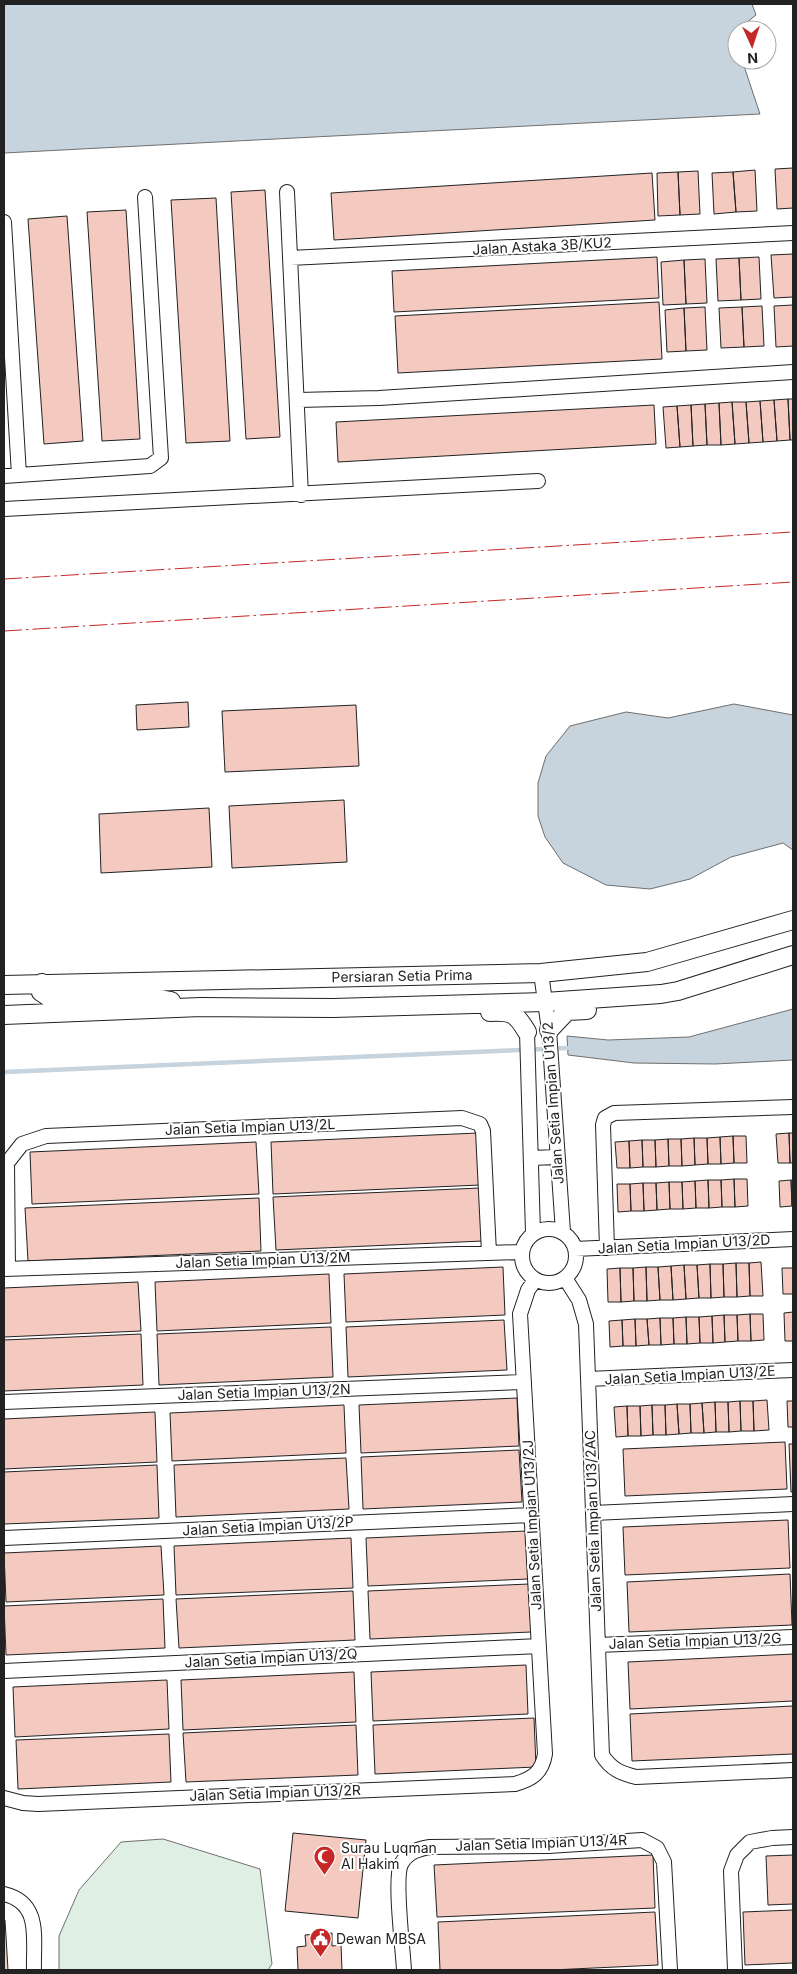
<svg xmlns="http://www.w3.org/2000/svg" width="797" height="1974" font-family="Inter,sans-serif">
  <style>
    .green { fill: #e0efe3; stroke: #6f6f6f }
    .water { fill: #c7d3dd; stroke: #6f6f6f }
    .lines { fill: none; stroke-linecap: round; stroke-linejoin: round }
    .stream { stroke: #c7d3dd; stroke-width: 4.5 }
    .building { fill: #f3c9c0; stroke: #222 }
    .minor-casing { stroke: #222; stroke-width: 16 }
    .tertiary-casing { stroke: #222; stroke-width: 20 }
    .minor { stroke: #fff; stroke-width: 14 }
    .tertiary { stroke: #fff; stroke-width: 18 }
    .power { stroke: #c62828; stroke-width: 1; stroke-dasharray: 18 4 2.5 4; stroke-linecap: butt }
    .labels { text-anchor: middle; stroke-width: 4; stroke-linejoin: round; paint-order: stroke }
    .street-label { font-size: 14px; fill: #222; stroke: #fff }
    .poi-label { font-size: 14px; fill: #222; stroke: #fff; text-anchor: start }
  </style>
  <rect width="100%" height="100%" fill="#fff"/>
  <path class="green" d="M163,1839L260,1869L272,1964L268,1970H59V1936L79,1890L121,1842Z"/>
  <path class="water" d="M4,4H752L756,15L737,30L735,40L737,60H742L760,114L4,153Z
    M734,704L793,715V850L783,843L731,857L690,879L650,889L606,885L563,863L545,837L538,816V783L546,756L570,726L626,712L668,718Z
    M793,1009V1060L715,1064L634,1063L568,1055L567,1036L608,1040L689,1037Z"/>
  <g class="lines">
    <path class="stream" d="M4,1072L567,1048"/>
  </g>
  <path class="building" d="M793,168V208L777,209L775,169Z
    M755,170L757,211L736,212L733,172Z
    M698,171L700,214L680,215L678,172Z
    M678,172L680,215L658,216L657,173Z
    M733,172L736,212L714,214L712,173Z
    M652,173L655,220L334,240L331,193Z
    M265,190L280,437L246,439L231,192Z
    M216,198L230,441L186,443L171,200Z
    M126,210L140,439L102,441L87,212Z
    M67,216L83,441L44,444L28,219Z
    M793,254V297L774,298L771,255Z
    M657,257L659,298L394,312L392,271Z
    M759,257L761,299L741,300L739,258Z
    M739,258L741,300L718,301L716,259Z
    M705,259L707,303L686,304L684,260Z
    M684,260L686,304L663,305L661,262Z
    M659,302L662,359L398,373L395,316Z
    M793,305V346L776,347L774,306Z
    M762,306L764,346L744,347L742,307Z
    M705,307L707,350L686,351L684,308Z
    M742,307L744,347L721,348L719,308Z
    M684,308L686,351L667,352L665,310Z
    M788,399L790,440L777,441L774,400Z
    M788,399H793V440H790Z
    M774,400L777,441L763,442L760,401Z
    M760,401L763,442L749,443L746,402Z
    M732,402L735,444L721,445L719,403Z
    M732,402H746L749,443L735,444Z
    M719,403L721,445H707L705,404Z
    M705,404L707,445L693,446L691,405Z
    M654,405L656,444L338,462L336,422Z
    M691,405L693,446L680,447L677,406Z
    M677,406L680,447L666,448L663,407Z
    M188,702L189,727L137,730L136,705Z
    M356,705L359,766L225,772L222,711Z
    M344,800L347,862L232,868L229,806Z
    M209,808L212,867L101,873L99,814Z
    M478,1133L480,1185L273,1194L271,1142Z
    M789,1133L790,1163H778L776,1134Z
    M789,1133H793V1163H790Z
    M733,1136H746L747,1163H734Z
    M733,1136L734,1163L721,1164L720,1137Z
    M720,1137L721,1164H708L707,1138Z
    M694,1138L695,1165L682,1166L681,1139Z
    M694,1138H707L708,1164L695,1165Z
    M668,1139L669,1166L656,1167L655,1140Z
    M668,1139H681L682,1166H669Z
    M642,1140L643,1167L630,1168L629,1141Z
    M642,1140H655L656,1167H643Z
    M629,1141L630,1168H617L615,1142Z
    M256,1142L259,1194L32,1204L30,1152Z
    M734,1179H747L748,1206L735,1207Z
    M734,1179L735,1207H722L721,1180Z
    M708,1180L709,1208H696L695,1181Z
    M708,1180H721L722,1207L709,1208Z
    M791,1180L792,1206L780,1207L779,1181Z
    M791,1180H793V1206H792Z
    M695,1181L696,1208L683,1209L682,1182Z
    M669,1182L670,1209L657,1210L656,1183Z
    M669,1182H682L683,1209H670Z
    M643,1183L644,1211H631L630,1184Z
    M643,1183H656L657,1210L644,1211Z
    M617,1184H630L631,1211L618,1212Z
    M480,1188L483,1241L276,1250L273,1197Z
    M259,1198L261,1251L28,1261L25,1208Z
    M761,1262L763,1296H750L749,1263Z
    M736,1263L737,1297H724L723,1264Z
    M736,1263H749L750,1296L737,1297Z
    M710,1264L711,1298H699L697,1265Z
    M710,1264H723L724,1297L711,1298Z
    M684,1265L686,1299L673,1300L671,1266Z
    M684,1265H697L699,1298L686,1299Z
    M671,1266L673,1300H660L658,1267Z
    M503,1267L505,1315L346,1322L344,1274Z
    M646,1267L647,1301H634L633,1268Z
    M646,1267H658L660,1300L647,1301Z
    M620,1268L621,1302H608L607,1269Z
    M620,1268H633L634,1301L621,1302Z
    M782,1268H793V1294H783Z
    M329,1274L331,1323L157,1331L155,1282Z
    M138,1282L141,1331L4,1337V1288Z
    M793,1312V1341H785L784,1313Z
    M750,1314H763L764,1340L751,1341Z
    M750,1314L751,1341H738L737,1315Z
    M724,1315H737L738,1341L725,1342Z
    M724,1315L725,1342L713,1343L712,1316Z
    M712,1316L713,1343H700L699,1317Z
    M686,1317H699L700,1343L687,1344Z
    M686,1317L687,1344H674L673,1318Z
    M660,1318H673L674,1344L661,1345Z
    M660,1318L661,1345H649L647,1319Z
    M635,1319H647L649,1345L636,1346Z
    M635,1319L636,1346H623L622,1320Z
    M504,1320L507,1370L348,1377L346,1327Z
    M622,1320L623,1346L610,1347L609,1321Z
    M331,1327L333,1377L159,1385L157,1334Z
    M141,1334L143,1385L4,1391V1340Z
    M517,1398L519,1446L361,1453L359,1405Z
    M767,1400L769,1430L754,1431L753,1401Z
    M740,1401L741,1431L729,1432L728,1402Z
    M740,1401H753L754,1431H741Z
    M787,1401H793V1427H788Z
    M715,1402L716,1432L704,1433L702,1403Z
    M715,1402H728L729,1432H716Z
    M702,1403L704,1433H691L690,1404Z
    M677,1404L679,1434L666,1435L665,1405Z
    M677,1404H690L691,1433L679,1434Z
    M344,1405L346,1453L172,1461L170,1413Z
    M652,1405L653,1435L641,1436L640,1406Z
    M652,1405H665L666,1435H653Z
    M627,1406L628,1436L616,1437L614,1407Z
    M627,1406H640L641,1436H628Z
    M155,1412L157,1462L4,1469V1419Z
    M785,1442L787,1489L625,1496L623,1449Z
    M789,1444H793V1492H791Z
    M519,1450L522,1502L363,1509L361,1457Z
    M346,1458L349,1509L176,1517L174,1465Z
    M157,1465L159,1518L4,1524V1472Z
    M788,1520L790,1568L625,1575L623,1527Z
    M526,1531L528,1579L368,1586L366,1538Z
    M351,1538L353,1588L176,1595L174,1546Z
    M161,1546L164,1595L6,1602L4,1553Z
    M790,1574L792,1625L629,1632L627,1582Z
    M529,1584L531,1632L370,1639L368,1591Z
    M353,1591L355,1640L179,1648L176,1599Z
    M163,1599L165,1648L6,1655L4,1606Z
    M793,1654V1701L630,1709L628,1662Z
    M526,1665L528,1714L373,1721L371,1672Z
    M354,1672L356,1722L183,1730L181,1680Z
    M167,1680L169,1729L15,1737L13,1687Z
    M793,1706V1754L632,1761L630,1714Z
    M534,1718L536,1767L375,1774L373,1725Z
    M356,1725L358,1775L186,1782L183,1733Z
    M169,1734L171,1782L18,1789L16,1740Z
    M293,1833L366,1840L358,1918L285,1911Z
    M653,1855L655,1908L437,1917L434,1865Z
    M793,1855V1904L768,1905L766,1856Z
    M793,1910V1963L745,1965L743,1912Z
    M655,1912L658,1965L551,1970H440L438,1922Z
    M4,1920H5L8,1970H4Z
    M332,1933V1946L341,1945L342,1970H298L297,1947L306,1946L305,1935Z"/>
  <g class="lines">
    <defs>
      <path id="minor" d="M287,192L301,495
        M4,222L19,475
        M290,258L793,233
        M298,400L379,398L793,372
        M4,476L150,466L161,458L145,197
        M4,509L538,481
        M541,973L549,1030L563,1232
        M527,1032L533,1233
        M531,1158L557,1157
        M522 1256a27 27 0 1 1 54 0a27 27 0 1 1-54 0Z
        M607,1248L603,1125L605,1118L614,1113L793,1107
        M575,1249L793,1239
        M4,1269L521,1252
        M8,1269L7,1163L22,1144L46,1136L462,1118L480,1124L483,1131L489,1253
        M565,1278L579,1300L586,1324L602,1755C611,1769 620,1773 636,1777L793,1770
        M588,1379L793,1370
        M4,1402L524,1382
        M593,1513L793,1504
        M4,1538L531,1515
        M598,1645L793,1637
        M4,1671L539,1646
        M4,1798L23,1803L38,1804L515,1784C532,1779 542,1773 545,1754L520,1314L528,1290L535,1280
        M4,1894C42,1903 33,1939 34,1970
        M404,1970C403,1950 394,1879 401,1864C408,1852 418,1849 430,1847L548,1846L642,1840L657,1848L664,1862L670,1970
        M735,1970L731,1871L737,1855L750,1842L772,1838L793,1837"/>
      <path id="tertiary" d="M42,983L41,992L50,998L143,996L171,1001
        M4,985L541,973L647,962L793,920
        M490,1012C512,1011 516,1013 527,1032
        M4,1015L201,1007L333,1008L545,1002L661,994L678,991L793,955
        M549,1030L567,1011L587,1010"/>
    </defs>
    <use href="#minor" class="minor-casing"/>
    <use href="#tertiary" class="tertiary-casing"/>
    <use href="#minor" class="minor"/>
    <use href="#tertiary" class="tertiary"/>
    <path class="power" d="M4,579L793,532
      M4,631L793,582"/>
  </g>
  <defs>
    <symbol id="mosque-pin" viewBox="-11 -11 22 30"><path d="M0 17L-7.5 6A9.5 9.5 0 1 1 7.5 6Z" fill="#c62828" stroke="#fff"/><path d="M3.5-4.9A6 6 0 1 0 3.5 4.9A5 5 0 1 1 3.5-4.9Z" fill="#fff"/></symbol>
    <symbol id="civic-pin" viewBox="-11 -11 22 30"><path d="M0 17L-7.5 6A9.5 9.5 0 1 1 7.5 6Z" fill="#c62828" stroke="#fff"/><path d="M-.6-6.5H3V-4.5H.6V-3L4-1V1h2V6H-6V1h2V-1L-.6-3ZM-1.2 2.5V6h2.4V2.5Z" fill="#fff"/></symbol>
  </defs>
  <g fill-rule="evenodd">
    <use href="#mosque-pin" x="312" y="1844" width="25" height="34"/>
    <use href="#civic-pin" x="308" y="1926" width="25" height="34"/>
  </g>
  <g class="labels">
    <g class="street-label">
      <text transform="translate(542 246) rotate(-3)" y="5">Jalan Astaka 3B/KU2</text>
      <text transform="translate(402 976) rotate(-1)" y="5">Persiaran Setia Prima</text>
      <text transform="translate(553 1103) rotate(-94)" y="5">Jalan Setia Impian U13/2</text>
      <text transform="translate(250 1127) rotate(-2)" y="5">Jalan Setia Impian U13/2L</text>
      <text transform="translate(684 1244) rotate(-3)" y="5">Jalan Setia Impian U13/2D</text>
      <text transform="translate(263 1260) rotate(-2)" y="5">Jalan Setia Impian U13/2M</text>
      <text transform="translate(690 1375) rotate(-3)" y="5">Jalan Setia Impian U13/2E</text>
      <text transform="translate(264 1392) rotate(-2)" y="5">Jalan Setia Impian U13/2N</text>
      <text transform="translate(593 1521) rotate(-92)" y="5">Jalan Setia Impian U13/2AC</text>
      <text transform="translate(532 1525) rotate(-93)" y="5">Jalan Setia Impian U13/2J</text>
      <text transform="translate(268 1526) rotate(-3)" y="5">Jalan Setia Impian U13/2P</text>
      <text transform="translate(695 1641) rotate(-2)" y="5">Jalan Setia Impian U13/2G</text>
      <text transform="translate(271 1658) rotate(-3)" y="5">Jalan Setia Impian U13/2Q</text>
      <text transform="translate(275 1793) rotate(-2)" y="5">Jalan Setia Impian U13/2R</text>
      <text transform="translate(541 1843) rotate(-2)" y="5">Jalan Setia Impian U13/4R</text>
    </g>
    <g class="poi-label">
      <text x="341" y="1853">Surau Luqman<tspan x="341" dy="16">Al Hakim</tspan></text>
      <text x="336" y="1944">Dewan MBSA</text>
    </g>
  </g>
  <rect width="797" height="1974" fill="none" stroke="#222222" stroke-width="10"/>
  <g transform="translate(752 45) rotate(177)"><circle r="24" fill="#ffffff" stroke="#a7a7a7"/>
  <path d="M0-4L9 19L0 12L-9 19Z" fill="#c62828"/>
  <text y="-8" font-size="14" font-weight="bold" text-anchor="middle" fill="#222222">N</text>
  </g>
</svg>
